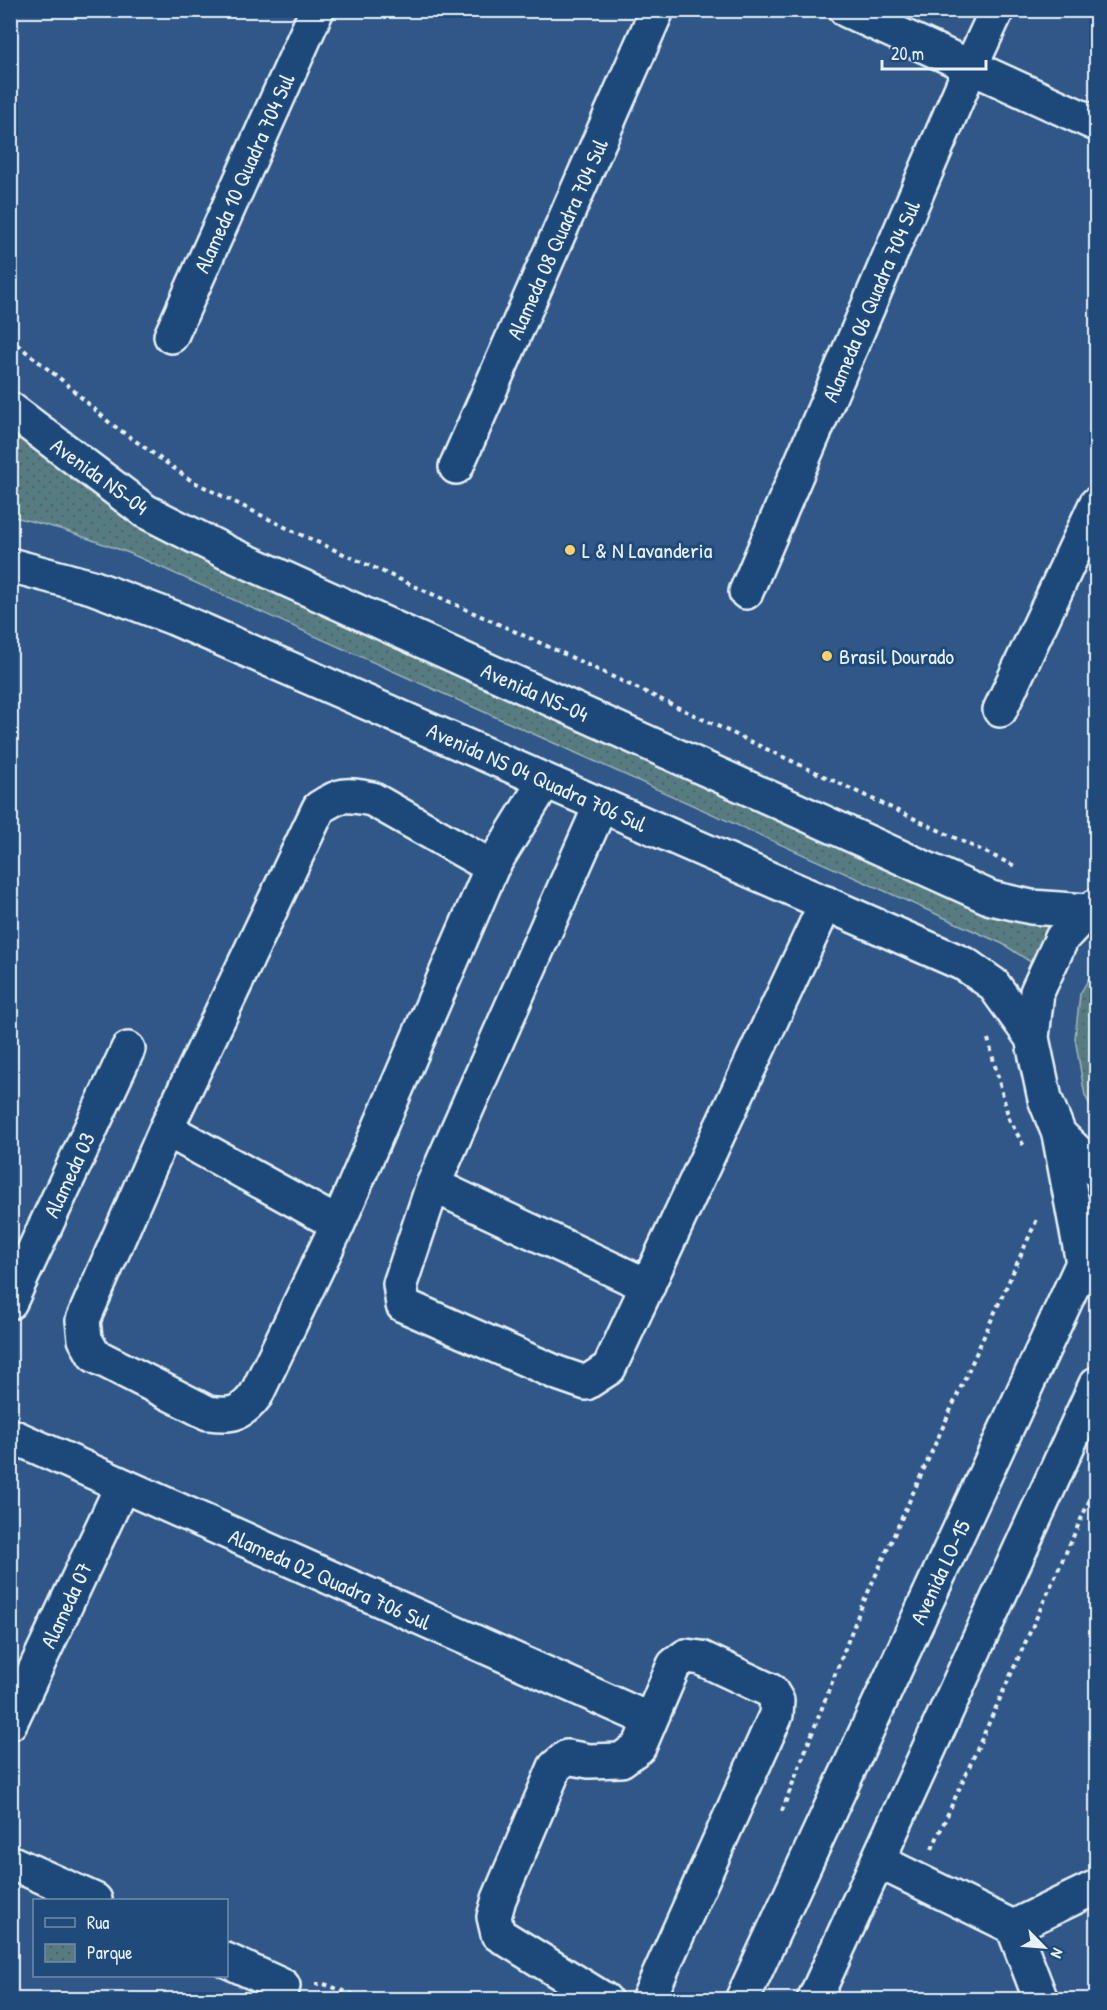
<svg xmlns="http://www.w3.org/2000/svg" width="1107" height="2010" font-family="'Patrick Hand',sans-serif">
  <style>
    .park { fill: url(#park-dots); stroke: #a0b6bc; stroke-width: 1.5 }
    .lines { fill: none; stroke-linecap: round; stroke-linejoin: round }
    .street-casing { stroke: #e8f1f8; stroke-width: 38 }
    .secondary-casing { stroke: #e8f1f8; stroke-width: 38 }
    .path { stroke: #e8f1f8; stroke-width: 4; stroke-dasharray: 4.5 4.5; stroke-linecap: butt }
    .street { stroke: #1f4a7a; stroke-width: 33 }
    .secondary { stroke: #1f4a7a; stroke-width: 33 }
    .poi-dot { fill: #ffd166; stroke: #1f4a7a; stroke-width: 2 }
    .labels { text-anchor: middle; stroke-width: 6; stroke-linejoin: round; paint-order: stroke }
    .street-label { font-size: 22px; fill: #e8f1f8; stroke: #1f4a7a }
    .poi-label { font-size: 22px; fill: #e8f1f8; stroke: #1f4a7a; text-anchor: start }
  </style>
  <defs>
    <pattern id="park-dots" width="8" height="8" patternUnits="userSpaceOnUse" patternTransform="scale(1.5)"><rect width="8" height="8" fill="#577b81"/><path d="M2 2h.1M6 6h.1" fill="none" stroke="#4f6468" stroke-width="1.8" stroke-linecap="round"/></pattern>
  </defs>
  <rect width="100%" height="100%" fill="#305787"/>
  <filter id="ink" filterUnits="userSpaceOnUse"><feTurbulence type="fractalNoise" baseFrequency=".0167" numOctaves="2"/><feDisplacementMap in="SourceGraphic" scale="12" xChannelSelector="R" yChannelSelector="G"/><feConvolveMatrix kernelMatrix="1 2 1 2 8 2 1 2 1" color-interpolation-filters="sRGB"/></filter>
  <g filter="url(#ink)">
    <path class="park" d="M10,431L98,497L328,610L1006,916L1055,927L1035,965L1003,944L129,553L64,530L11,516Z
      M1096,966V1115L1085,1096L1075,1038L1080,994Z"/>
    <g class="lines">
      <defs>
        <path id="street" d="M846,10L1096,124
          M171,336L317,10
          M456,467L657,10
          M746,592L971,66L997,10
          M1000,710L1096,504
          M601,805L433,1185L648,1286
          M492,867L372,799C346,794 341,793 319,808L166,1129L83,1320L85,1339L94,1355L208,1413C231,1416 241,1415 256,1395L338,1224L492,867L545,781
          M166,1129L338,1224
          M433,1185L400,1284L403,1305L557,1373L586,1383L609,1368L826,903
          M10,1302L128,1049
          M10,1435L650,1720
          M10,1723L122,1486
          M878,1861L1013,1927
          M10,1862L95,1900
          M1013,1927L1096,1887
          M1013,1927L1041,2000
          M226,1960L283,1986
          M605,2000L498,1934L494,1917L499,1899L555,1767L567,1757L589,1761L621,1760L639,1747L674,1665L686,1656L701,1658L771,1691L777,1701L776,1715L648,2000"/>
        <path id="secondary" d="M10,409L145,511L226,552L991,898L1031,907L1087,911
          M10,565L92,587L174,618L966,965L993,984L1032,1038
          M1096,906L1087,911L1062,938L1037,992L1032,1038L1045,1099L1059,1134L1096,1170
          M742,2000L1083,1263L1059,1134
          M814,2000L1096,1384"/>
      </defs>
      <use href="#street" class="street-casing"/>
      <use href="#secondary" class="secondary-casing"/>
      <path class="path" d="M10,339L63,381L110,423L192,481L295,532L558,651L1017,867
        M988,1039L1009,1119L1025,1148
        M782,1811L860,1610L1038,1217
        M932,1849L1096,1486
        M315,1984H324L369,2000"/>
      <use href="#street" class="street"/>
      <use href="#secondary" class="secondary"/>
    </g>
  </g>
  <g class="poi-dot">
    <circle cx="570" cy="550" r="6"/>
    <circle cx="827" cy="656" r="6"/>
  </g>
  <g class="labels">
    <g class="street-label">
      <text transform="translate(244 173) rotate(-66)" y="8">Alameda 10 Quadra 704 Sul</text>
      <text transform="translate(557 239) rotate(-66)" y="8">Alameda 08 Quadra 704 Sul</text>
      <text transform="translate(871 301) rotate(-67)" y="8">Alameda 06 Quadra 704 Sul</text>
      <text transform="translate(100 476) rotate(36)" y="8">Avenida NS-04</text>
      <text transform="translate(535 692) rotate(24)" y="8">Avenida NS-04</text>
      <text transform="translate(537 777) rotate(24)" y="8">Avenida NS 04 Quadra 706 Sul</text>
      <text transform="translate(69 1175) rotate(-65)" y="8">Alameda 03</text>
      <text transform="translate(940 1572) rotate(-65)" y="8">Avenida LO-15</text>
      <text transform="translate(330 1579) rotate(24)" y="8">Alameda 02 Quadra 706 Sul</text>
      <text transform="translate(66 1605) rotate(-65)" y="8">Alameda 07</text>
    </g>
    <g class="poi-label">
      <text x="582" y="558">L &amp; N Lavanderia</text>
      <text x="839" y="664">Brasil Dourado</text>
    </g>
  </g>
  <rect width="1107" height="2010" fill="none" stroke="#1f4a7a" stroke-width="36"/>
  <rect x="18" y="18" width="1071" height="1974" fill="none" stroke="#e8f1f8" stroke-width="2" filter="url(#ink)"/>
  <rect x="33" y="1899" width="195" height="78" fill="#1f4a7a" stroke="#6f8dac" stroke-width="1.5"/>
  <rect x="45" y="1918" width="30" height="9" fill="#1f4a7a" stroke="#6f8dac" stroke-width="1.5"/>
  <text x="87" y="1929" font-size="18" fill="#e8f1f8">Rua</text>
  <rect x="45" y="1944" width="30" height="18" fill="url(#park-dots)" stroke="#6f8dac" stroke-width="1.5"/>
  <text x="87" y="1959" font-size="18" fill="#e8f1f8">Parque</text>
  <g transform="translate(1044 1947) rotate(115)" stroke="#1f4a7a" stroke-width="4.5" paint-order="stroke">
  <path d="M0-4.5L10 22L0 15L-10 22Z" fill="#e8f1f8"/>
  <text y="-9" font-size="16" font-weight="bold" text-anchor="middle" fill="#e8f1f8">N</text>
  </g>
  <path d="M882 60v9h104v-9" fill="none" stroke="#e8f1f8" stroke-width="3"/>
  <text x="891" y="60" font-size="18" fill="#e8f1f8" stroke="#1f4a7a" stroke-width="4.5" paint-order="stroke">20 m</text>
</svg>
